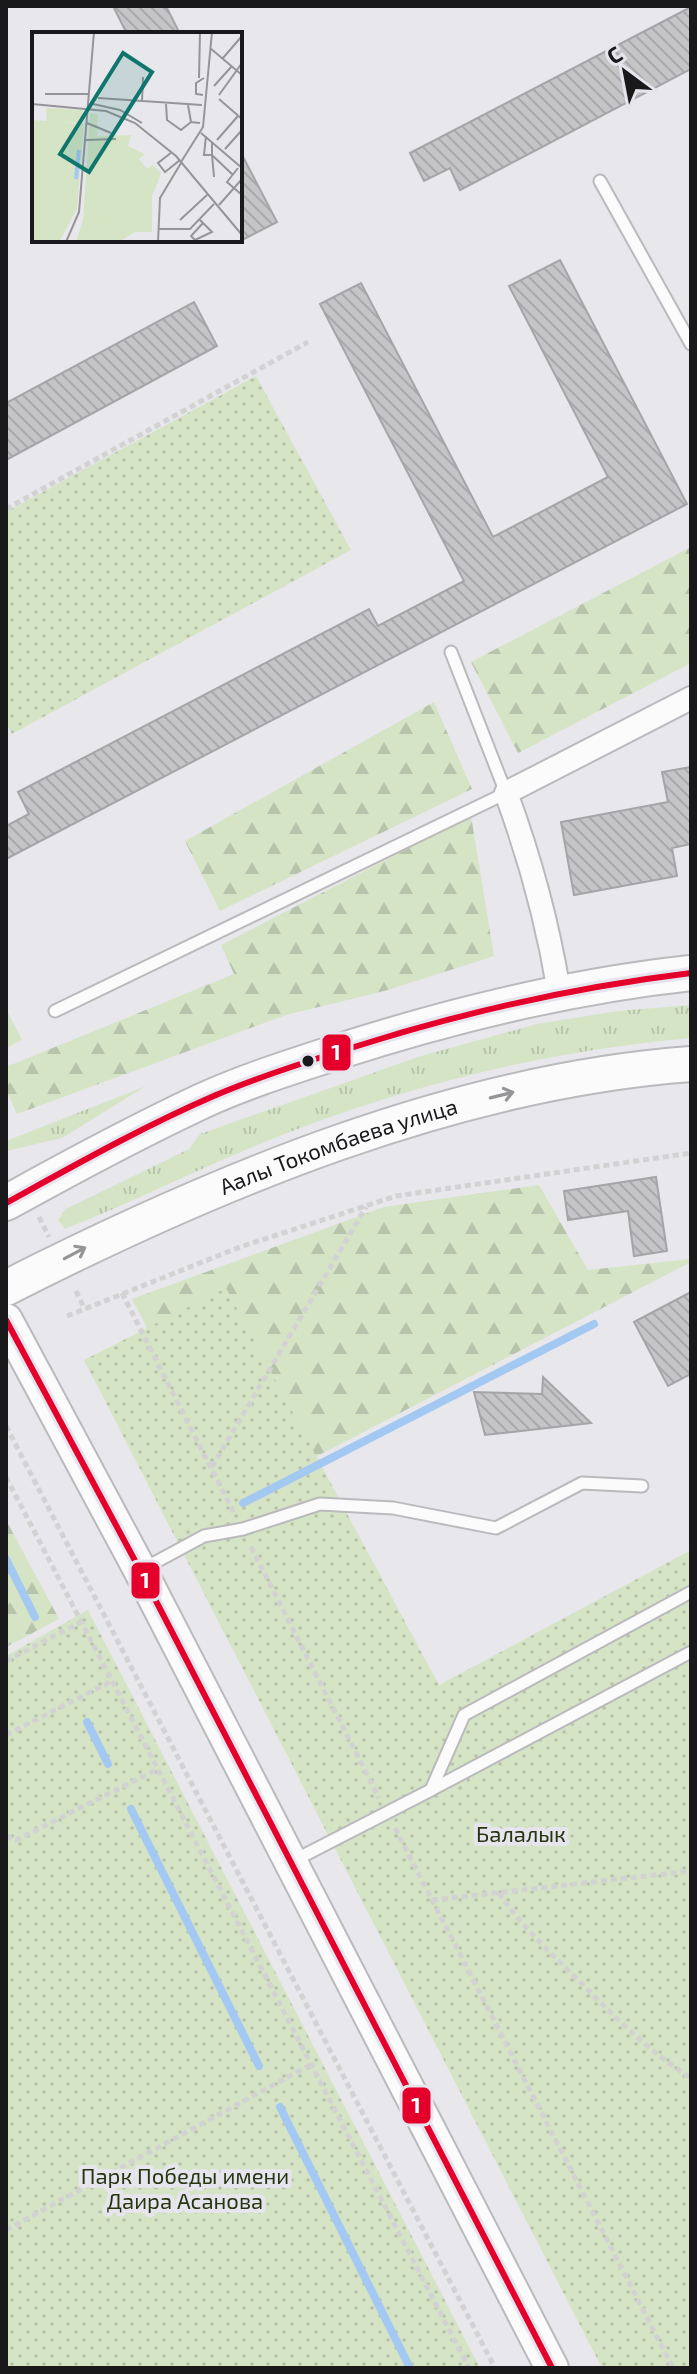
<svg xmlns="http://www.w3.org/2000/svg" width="697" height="2374" font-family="'Exo 2',sans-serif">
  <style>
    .grass { fill: url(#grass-tufts) }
    .forest { fill: url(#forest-firs) }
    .park { fill: url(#park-dots) }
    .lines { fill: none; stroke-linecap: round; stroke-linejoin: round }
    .stream { stroke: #a3c8f2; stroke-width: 8 }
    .building { fill: url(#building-back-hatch); stroke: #a6a4a6; stroke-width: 2 }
    .service-casing { stroke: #bababd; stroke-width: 15 }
    .minor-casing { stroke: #bababd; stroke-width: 26 }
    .secondary-casing { stroke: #bababd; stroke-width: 36 }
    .primary-casing { stroke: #bababd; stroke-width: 38 }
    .path { stroke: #d2d2d2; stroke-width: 5; stroke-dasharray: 6 4; stroke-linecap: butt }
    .service { stroke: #fbfbfc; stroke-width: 11 }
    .minor { stroke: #fbfbfc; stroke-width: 22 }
    .secondary { stroke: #fbfbfc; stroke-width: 32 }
    .primary { stroke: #fbfbfc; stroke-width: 34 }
    .bus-1-casing { stroke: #e6e5ee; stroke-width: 12 }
    .bus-1 { stroke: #e4002b; stroke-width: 6 }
    .oneway { stroke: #959597 }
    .bus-dot { fill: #19191c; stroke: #e6e5ee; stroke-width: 3 }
    .labels { text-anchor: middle; stroke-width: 8; stroke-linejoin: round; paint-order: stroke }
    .street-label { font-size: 22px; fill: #19191c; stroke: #e6e5ee }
    .park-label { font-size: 22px; fill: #283610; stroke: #e6e5ee }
    .inset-river { fill: none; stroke: #a3c8f2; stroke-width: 4 }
    .inset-road { fill: none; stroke: #959599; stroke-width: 2 }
    .view { fill: #0f766e; fill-opacity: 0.15; stroke: #0f766e; stroke-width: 4 }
    .inset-edge { fill: none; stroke: #19191c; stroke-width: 4 }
    .line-badge { stroke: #e6e5ee; stroke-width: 3 }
    .badge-label { font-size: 22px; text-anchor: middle; font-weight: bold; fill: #fff }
  </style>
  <defs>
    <pattern id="grass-tufts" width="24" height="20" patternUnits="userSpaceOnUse" patternTransform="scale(2)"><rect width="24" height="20" fill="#d6e4c6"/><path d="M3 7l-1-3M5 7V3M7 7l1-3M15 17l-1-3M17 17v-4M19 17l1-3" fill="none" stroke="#b7c3aa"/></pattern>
    <pattern id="forest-firs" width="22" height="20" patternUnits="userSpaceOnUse" patternTransform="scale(2)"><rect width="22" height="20" fill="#d6e4c6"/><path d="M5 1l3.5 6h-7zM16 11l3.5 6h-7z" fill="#b7c3aa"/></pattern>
    <pattern id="park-dots" width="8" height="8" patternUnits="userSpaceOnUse" patternTransform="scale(2)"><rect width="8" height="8" fill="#d6e4c6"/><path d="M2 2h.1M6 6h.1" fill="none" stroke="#b7c3aa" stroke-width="1.8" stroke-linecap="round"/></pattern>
    <pattern id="building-back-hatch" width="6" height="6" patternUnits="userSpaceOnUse" patternTransform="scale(2)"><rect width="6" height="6" fill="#c5c4c6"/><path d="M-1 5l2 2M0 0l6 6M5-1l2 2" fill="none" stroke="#a9a8aa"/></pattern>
  </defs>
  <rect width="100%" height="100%" fill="#e7e7ec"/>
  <path class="grass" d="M691,1005V1038C548,1051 410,1084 277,1137C205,1165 136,1201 65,1229L58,1220L66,1209L189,1149L200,1134L421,1056L537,1024L618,1011Z
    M6,1009L22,1040L6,1048Z
    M146,1086L62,1138L6,1151V1141Z"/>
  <path class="forest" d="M691,547V663L518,753L471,662Z
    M434,702L472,789L220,911L185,841Z
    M471,816L494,956L388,990L286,1015L17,1114L6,1090V1067L234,974L221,945Z
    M539,1185L588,1270L691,1259V1262L236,1498L132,1299L384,1207Z
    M6,1520L59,1619L6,1647Z"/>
  <path class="park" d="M256,376L351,550L12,734L6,723V512Z
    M226,1288L439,1685L691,1550V2368H602L84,1360Z
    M88,1610L480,2368H6V1656Z"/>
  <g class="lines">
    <path class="stream" d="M243,1503L594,1324
      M6,1559L35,1617
      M87,1722L108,1764
      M131,1809L259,2066
      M280,2107L410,2368"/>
  </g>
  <path class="building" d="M113,6H166L180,34H127Z
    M691,7V69L460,190L450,168L424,181L410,153Z
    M240,151L277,222L240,241Z
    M560,260L687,504L6,859V826L29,814L18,792L369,609L378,626L464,581L320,304L361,283L493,537L608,477L509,286Z
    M194,302L217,346L6,460V403Z
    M691,767V844L672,848L677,876L574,895L561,822L668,802L662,772Z
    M656,1177L667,1251L634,1256L628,1211L568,1220L564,1191Z
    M691,1292V1374L668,1386L634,1322Z
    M543,1377L591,1423L485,1435L474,1392L542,1394Z"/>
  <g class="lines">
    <defs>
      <path id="service" d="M600,181L691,344
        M55,1011L506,793L451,652
        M141,1570L204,1536L243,1529L320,1504L393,1508L496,1528L582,1483L642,1486
        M431,1790L691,1652
        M293,1861L431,1790L464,1715L691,1592"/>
      <path id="minor" d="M559,992C548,924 530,858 506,793L691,698"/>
      <path id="secondary" d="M6,1320L140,1570L552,2368"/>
      <g id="primary">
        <path d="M6,1203C69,1168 134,1133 200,1102C243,1082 291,1067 337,1052C452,1015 570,986 691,973"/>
        <path id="s1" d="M6,1288C215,1182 455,1081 691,1064"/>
      </g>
    </defs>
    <use href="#service" class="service-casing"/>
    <use href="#minor" class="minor-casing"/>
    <use href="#secondary" class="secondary-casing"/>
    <use href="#primary" class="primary-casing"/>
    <path class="path" d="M6,509L308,342
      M39,1217L49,1237
      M76,1291L84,1308
      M122,1293L234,1513
      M67,1316L240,1247L396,1196L691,1153
      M6,1426L495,2368
      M212,1467L366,1207
      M6,1477L469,2368
      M251,1547L379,1798
      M6,1661L81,1622
      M6,1735L112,1681
      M395,1828L673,2368
      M6,1836L16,1840L158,1769
      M499,1893C521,1926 550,1952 578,1980C613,2015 649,2052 691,2078
      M432,1900L691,1871
      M6,2230L312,2064"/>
    <use href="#service" class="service"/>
    <use href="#minor" class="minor"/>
    <use href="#secondary" class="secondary"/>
    <use href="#primary" class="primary"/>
    <defs>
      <path id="bus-1" d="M6,1203C75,1165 144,1126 216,1095C261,1076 308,1061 354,1047C464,1012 576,987 691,973
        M6,1320L140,1570L552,2368"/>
    </defs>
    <use href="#bus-1" class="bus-1-casing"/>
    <use href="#bus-1" class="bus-1"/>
  </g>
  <defs><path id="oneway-shaft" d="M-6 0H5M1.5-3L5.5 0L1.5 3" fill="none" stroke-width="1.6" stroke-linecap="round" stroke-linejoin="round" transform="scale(2)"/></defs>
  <g class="oneway">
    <use href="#oneway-shaft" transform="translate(502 1095) rotate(-14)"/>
    <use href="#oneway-shaft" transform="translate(75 1253) rotate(-28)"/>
  </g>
  <circle class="bus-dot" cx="308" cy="1061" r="7"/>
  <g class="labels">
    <g class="street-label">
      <text dy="8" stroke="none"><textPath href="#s1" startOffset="362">Аалы Токомбаева улица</textPath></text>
    </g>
    <g class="park-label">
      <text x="521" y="1842">Балалык</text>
      <text x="185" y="2184">Парк Победы имени<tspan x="185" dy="25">Даира Асанова</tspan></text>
    </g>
  </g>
  <g transform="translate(32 32)">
    <rect width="210" height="210" fill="#e7e7ec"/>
    <path d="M14,76L51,78L50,91L15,90Z" fill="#d6e4c6"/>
    <path d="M58,81L66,82L65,104L99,103L96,114L113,122L107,127L115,137L121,133L129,142L120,164V200H103L87,210H44L51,188ZM0,88L52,92L45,177L27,210H0Z" fill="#d6e4c6"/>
    <path class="inset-river" d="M44,147L47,118"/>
    <path class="inset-road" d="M178,16L210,43M191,26L210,4M167,46L168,0M182,54L200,34M13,62H57M171,63L164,62V51L172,46M187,63L210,31M66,66L170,73M187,67L210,87M110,70L111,45M0,72L74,79L103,91L144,124L210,203M61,72L88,78L110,91M134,72L135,88L149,98L159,90M156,73L159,90L168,91M55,91L79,101M169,101L210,136M174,104L172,123H180L182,145M54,108L84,107M185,108L206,84M180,111V123L201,143M193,117L210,98M140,120L126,131L133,140L148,128M149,130L171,95L180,0M206,136L195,150L210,163M187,173L210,147M148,188L175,163M168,188L180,200L163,208L159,204L171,191M127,197H158L182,172M34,210L47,180L62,0M126,210L128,166L149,131"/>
    <path class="view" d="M91,21L120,40L57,140L28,122Z"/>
    <rect width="210" height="210" class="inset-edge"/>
  </g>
  <g class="line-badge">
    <rect x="321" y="1033" width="31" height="39" rx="8" fill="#e4002b"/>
    <rect x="130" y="1561" width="31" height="39" rx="8" fill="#e4002b"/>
    <rect x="401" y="2086" width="31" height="39" rx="8" fill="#e4002b"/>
  </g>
  <g class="badge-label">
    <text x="336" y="1060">1</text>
    <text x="145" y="1588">1</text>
    <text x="416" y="2113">1</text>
  </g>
  <rect width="697" height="2374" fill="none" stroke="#19191c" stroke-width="16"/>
  <g transform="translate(625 72) rotate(328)" stroke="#e6e5ee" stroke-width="6" paint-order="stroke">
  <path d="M0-6L14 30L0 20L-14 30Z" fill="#19191c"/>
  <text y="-12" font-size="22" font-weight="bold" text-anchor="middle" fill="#19191c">С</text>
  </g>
</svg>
